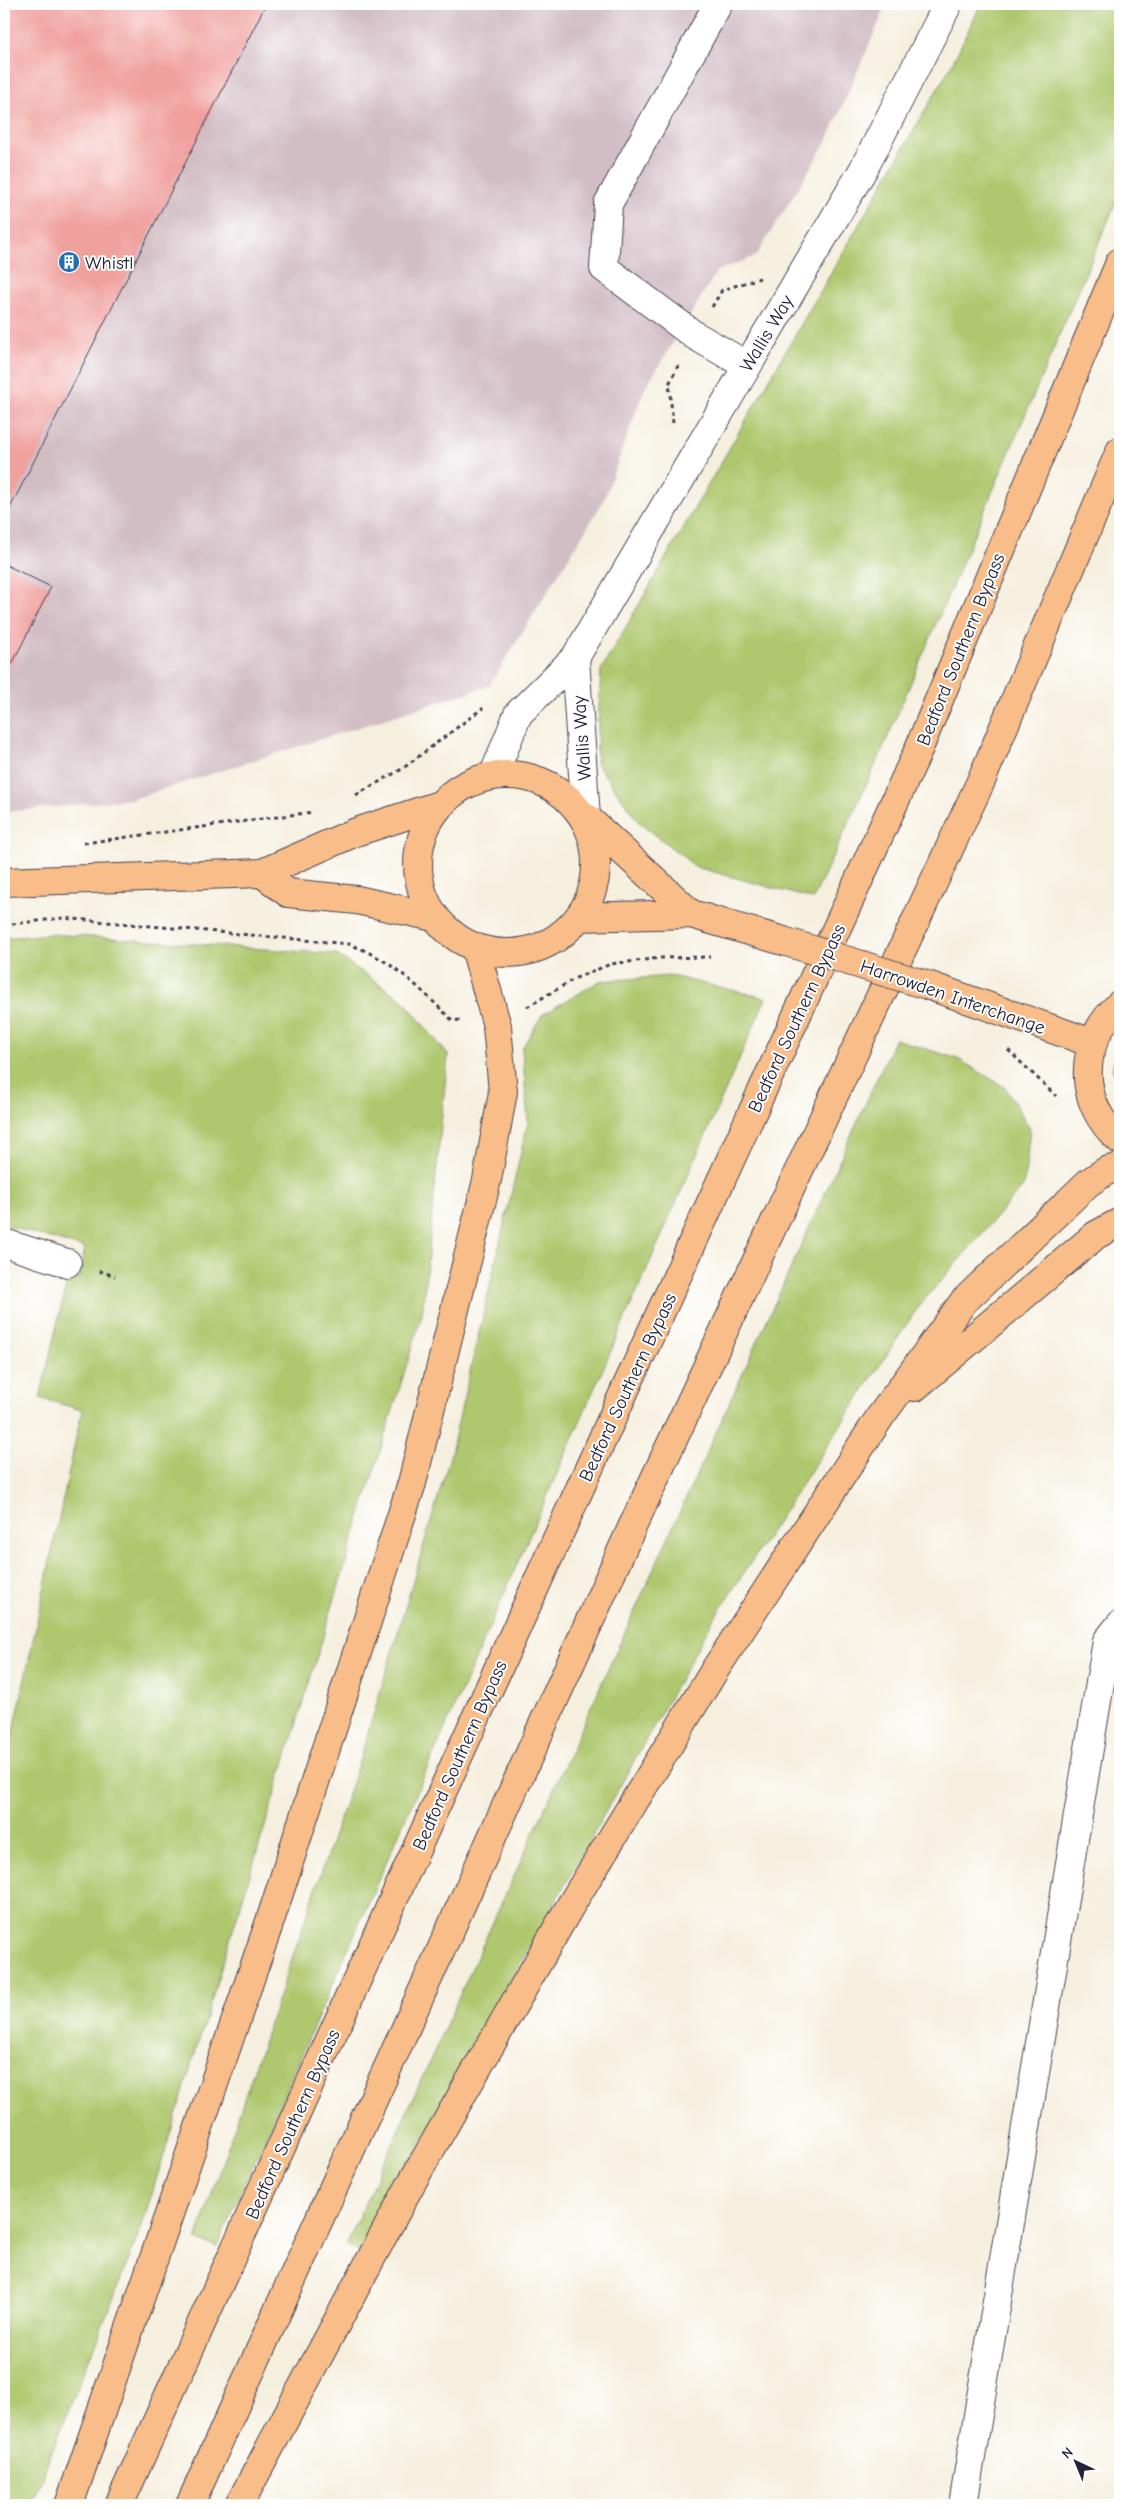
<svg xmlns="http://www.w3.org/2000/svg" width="1124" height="2509" viewBox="0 0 1124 2509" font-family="'Comic Neue',sans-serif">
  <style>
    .industrial { fill: #d2bdc5 }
    .green { fill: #afc86e; stroke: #687554 }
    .building { fill: #f0a09d }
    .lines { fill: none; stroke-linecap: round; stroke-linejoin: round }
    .minor-casing { stroke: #424153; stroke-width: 30 }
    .major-casing { stroke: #424153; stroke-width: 30 }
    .highway-casing { stroke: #424153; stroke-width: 30 }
    .path { stroke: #424153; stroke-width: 3; stroke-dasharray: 4 4; stroke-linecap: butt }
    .minor { stroke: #fff; stroke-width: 28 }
    .major { stroke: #f8bd88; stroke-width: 28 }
    .highway { stroke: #f8bd88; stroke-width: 28 }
    .major-bridge-casing { stroke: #424153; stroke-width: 30; stroke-linecap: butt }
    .major-bridge { stroke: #f8bd88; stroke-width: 28 }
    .labels { text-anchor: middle; stroke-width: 4; stroke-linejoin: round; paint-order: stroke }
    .poi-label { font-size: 19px; fill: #22223b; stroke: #fff; text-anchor: start }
    .street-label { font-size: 19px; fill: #22223b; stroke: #fff }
  </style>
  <rect width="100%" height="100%" fill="#fff"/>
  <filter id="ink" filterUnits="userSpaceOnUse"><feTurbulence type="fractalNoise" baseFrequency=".02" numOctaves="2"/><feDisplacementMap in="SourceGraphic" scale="10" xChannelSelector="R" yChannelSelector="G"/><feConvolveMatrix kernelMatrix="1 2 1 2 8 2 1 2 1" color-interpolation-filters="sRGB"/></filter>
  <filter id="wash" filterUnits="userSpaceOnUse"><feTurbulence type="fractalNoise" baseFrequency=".0096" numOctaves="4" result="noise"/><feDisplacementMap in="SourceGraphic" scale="20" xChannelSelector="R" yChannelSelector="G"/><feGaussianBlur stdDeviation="1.12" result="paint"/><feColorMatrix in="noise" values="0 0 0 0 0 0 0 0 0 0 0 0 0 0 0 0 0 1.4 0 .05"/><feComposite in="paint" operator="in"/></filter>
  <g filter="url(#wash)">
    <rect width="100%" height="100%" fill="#f5efde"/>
    <path class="industrial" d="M4,4H887L827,141L756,256L717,271L644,390L603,502L489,686L132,799L4,812Z"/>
    <path class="green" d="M981,4H1120V193L880,755L813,899L696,867L638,821L596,763L601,670L952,64Z
      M51,934L336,954L404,1001L448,1055L422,1315L142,2226L31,2505H4V1777L82,1410L40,1398L68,1277L79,1278L85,1248L4,1225V938Z
      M671,976L766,998L217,2247L196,2240L361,1756L450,1457L528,1122L522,1048L542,1015L600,981Z
      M895,1039L958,1059L1006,1088L1030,1129L1024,1185L918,1307L713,1620L359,2252L346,2245Z
      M1120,1040V1096L1112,1068Z"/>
    <g id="blocks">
      <path class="building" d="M4,4H266L4,520Z
        M4,564L51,587L12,664L4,659Z"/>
    </g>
  </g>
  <g filter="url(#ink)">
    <use href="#blocks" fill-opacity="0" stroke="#424153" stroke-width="1"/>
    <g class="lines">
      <g class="minor-casing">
        <path id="minor" d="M718,4L608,204L604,268L694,335L746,365
          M575,658L586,818
          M494,774L518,714L575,658L863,170L948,4
          M4,1243L67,1263
          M963,2505L1107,1641L1120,1625"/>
      </g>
      <g class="major-casing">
        <path id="major" d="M418 864a89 89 0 1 1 178 0a89 89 0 1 1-178 0Z
          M587,818L691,914
          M262,873L288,893L357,900L434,917
          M4,882L262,873L356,832L439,805
          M579,917L691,914L780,940
          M930,986L1092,1043
          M1120,1004C1078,1042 1076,1102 1120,1140"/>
      </g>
      <g class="highway-casing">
        <path id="highway" d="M915,1387L1096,1235L1120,1222
          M69,2505L270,1921L412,1483L487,1180L503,1092L497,1026L476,951
          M119,2505L580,1488L917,753L1120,262
          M190,2505L634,1523L981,781L1120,451
          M239,2505L412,2182L569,1908L716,1668L880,1417L964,1301L1088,1183L1106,1171L1120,1167"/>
      </g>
      <path class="path" d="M712,307L722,290L760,278
        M673,423L669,384L679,364
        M356,795L402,769L483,708
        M84,843L313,812
        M4,925L63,918L349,944C395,961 418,987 453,1021L460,1020
        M527,1007L576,978L611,964L660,958L710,957
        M1008,1050L1056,1096
        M99,1271L115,1276"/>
      <use href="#minor" class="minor"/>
      <use href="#major" class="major"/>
      <use href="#highway" class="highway"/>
      <g class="major-bridge-casing">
        <path id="major-bridge" d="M780,940L930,986"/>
      </g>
      <use href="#major-bridge" class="major-bridge"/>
    </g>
  </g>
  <defs>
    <g id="building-disc" transform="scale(1.125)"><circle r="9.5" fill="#1f6fb2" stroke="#fff"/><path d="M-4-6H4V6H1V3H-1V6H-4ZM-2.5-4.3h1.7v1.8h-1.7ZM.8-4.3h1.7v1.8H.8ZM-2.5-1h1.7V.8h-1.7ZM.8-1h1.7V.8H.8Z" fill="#fff"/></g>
  </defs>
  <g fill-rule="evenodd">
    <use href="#building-disc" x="69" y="262"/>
  </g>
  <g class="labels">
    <g class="poi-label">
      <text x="85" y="269">Whistl</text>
    </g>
    <g class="street-label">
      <text transform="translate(766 333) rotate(-59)" y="7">Wallis Way</text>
      <text transform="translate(960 649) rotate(-68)" y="7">Bedford Southern Bypass</text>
      <text transform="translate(581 738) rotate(-94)" y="7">Wallis Way</text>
      <text transform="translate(953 996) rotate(19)" y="7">Harrowden Interchange</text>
      <text transform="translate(796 1018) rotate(-65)" y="7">Bedford Southern Bypass</text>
      <text transform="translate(627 1387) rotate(-65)" y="7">Bedford Southern Bypass</text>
      <text transform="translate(459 1755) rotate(-66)" y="7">Bedford Southern Bypass</text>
      <text transform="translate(292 2124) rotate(-66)" y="7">Bedford Southern Bypass</text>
    </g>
  </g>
  <rect width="1124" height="2509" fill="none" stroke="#fff" stroke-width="20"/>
  <g transform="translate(1076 2462) rotate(316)" stroke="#ffffff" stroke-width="4" paint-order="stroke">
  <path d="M0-4L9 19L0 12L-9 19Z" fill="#22223b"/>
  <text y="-8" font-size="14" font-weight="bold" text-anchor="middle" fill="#22223b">N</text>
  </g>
</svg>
